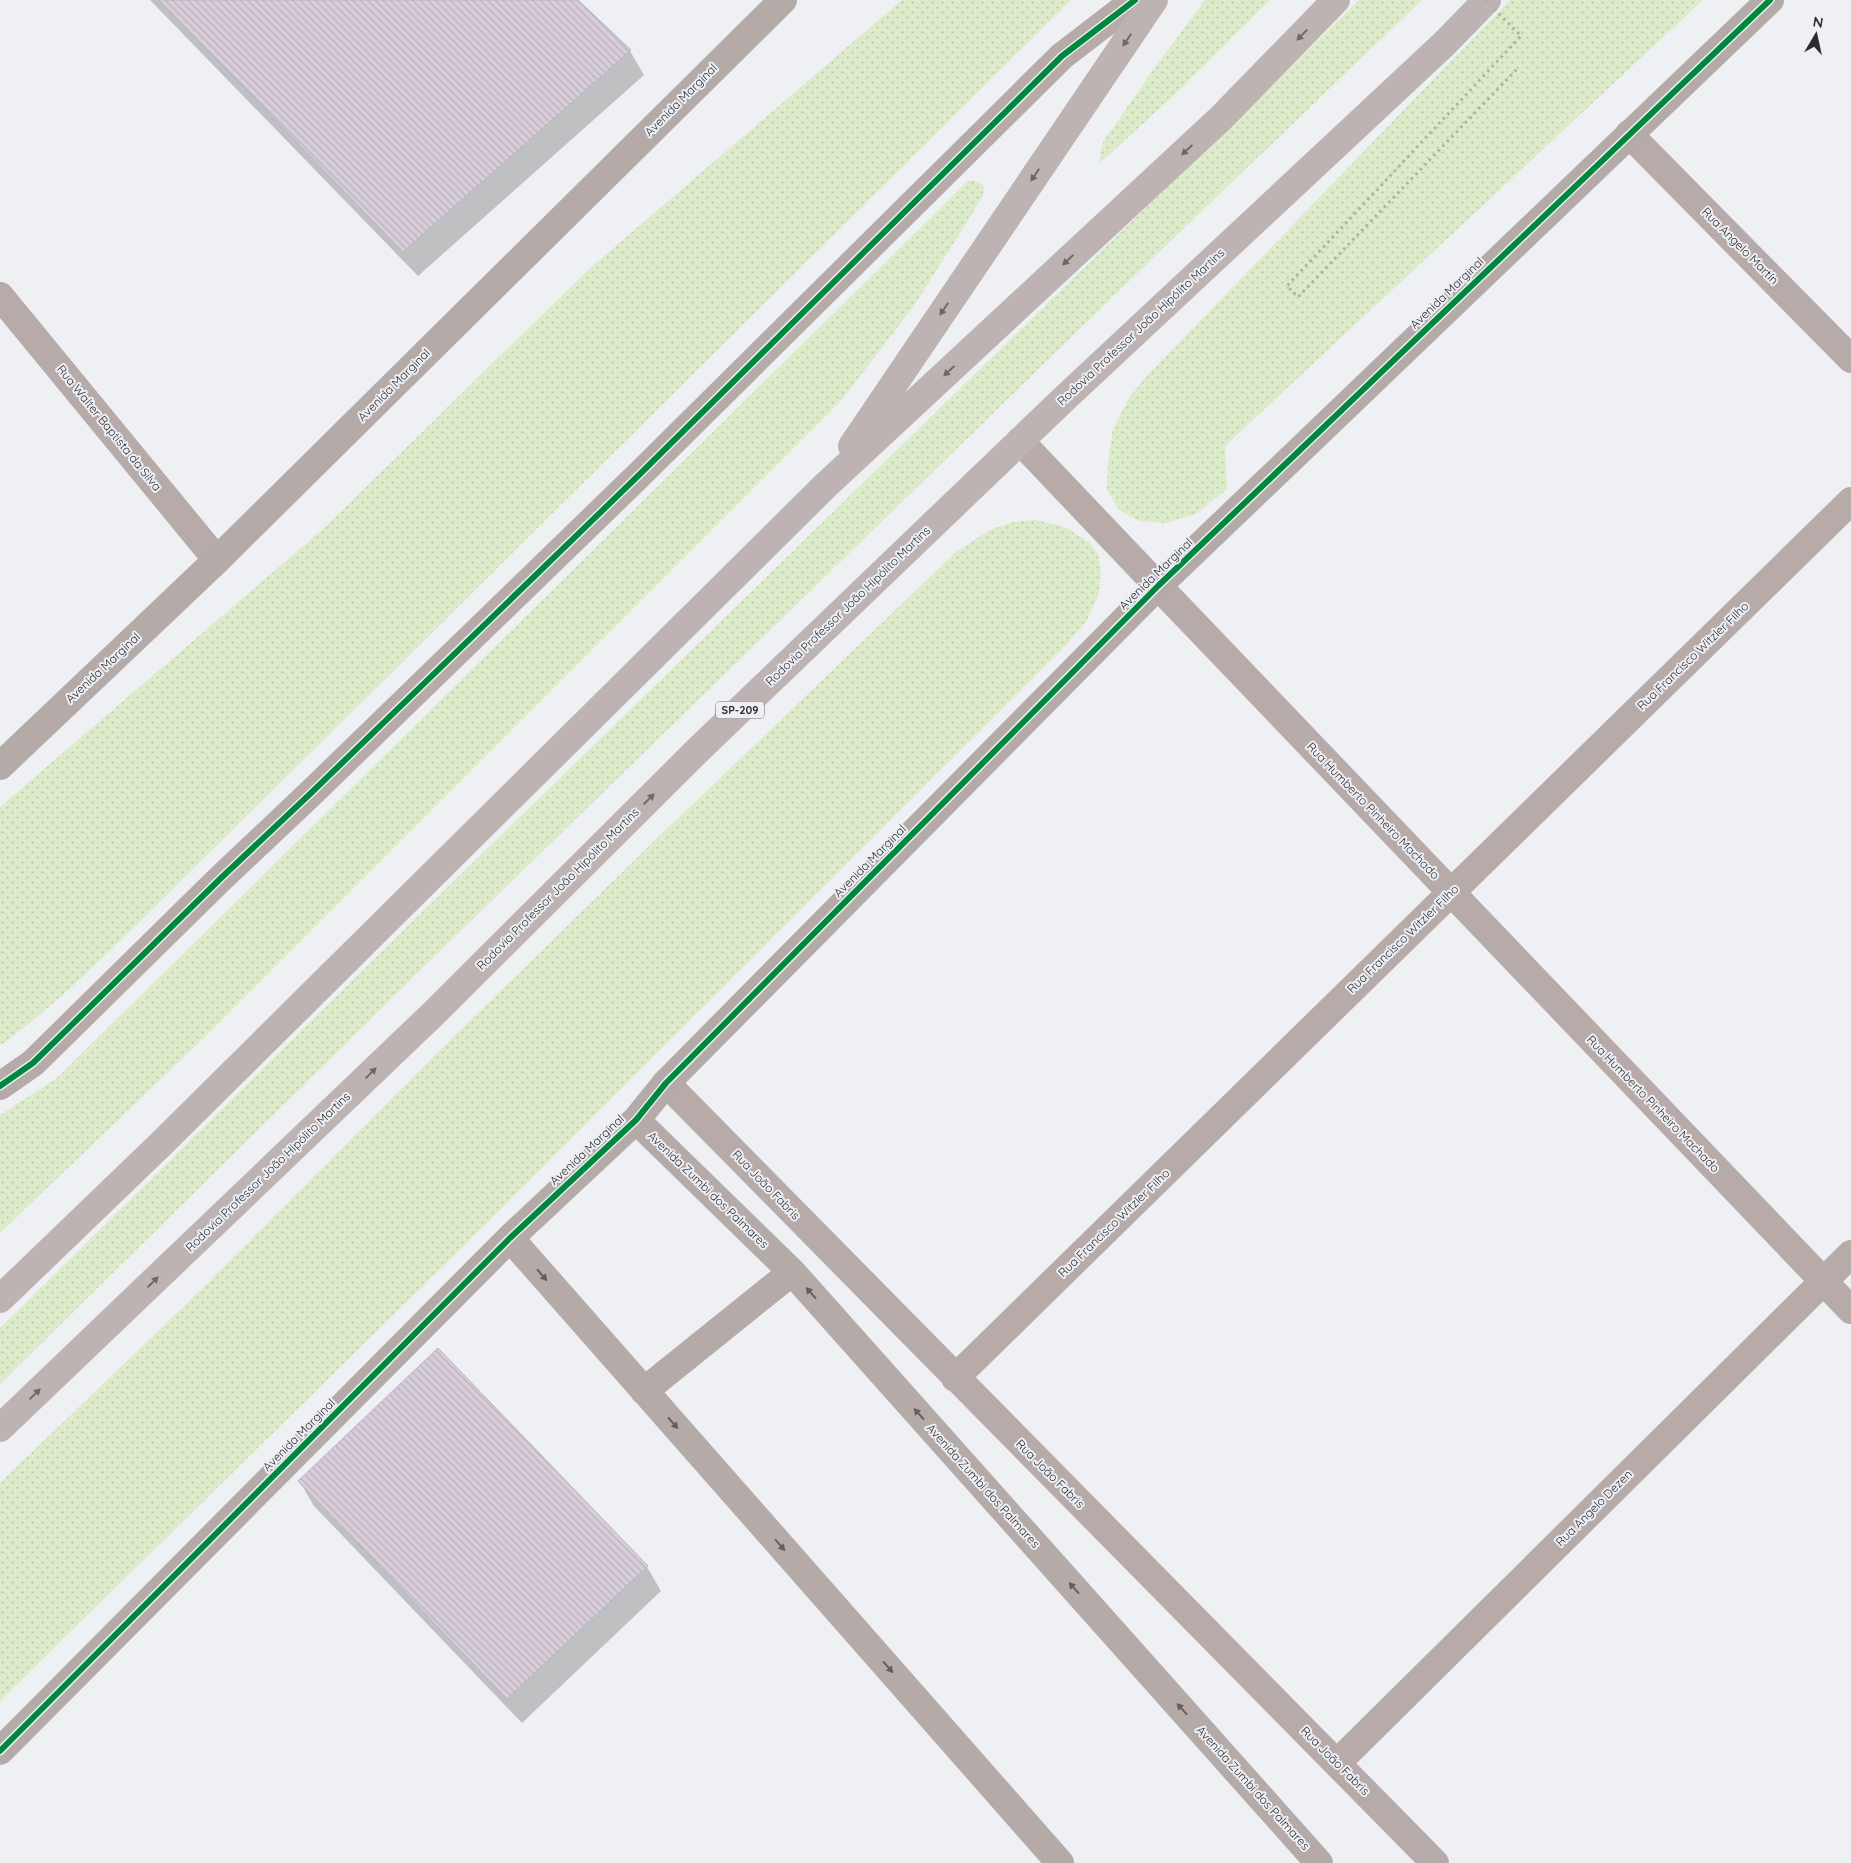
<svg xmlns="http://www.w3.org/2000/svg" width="1851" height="1863" viewBox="0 0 1851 1863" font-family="Quicksand,sans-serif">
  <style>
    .grass { fill: url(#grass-dots) }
    .shadow { fill: #0003 }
    .building { fill: url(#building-back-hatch); stroke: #b7b7b9 }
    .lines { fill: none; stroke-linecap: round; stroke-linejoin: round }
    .street { stroke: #b6aba9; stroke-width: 28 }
    .secondary { stroke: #b4aaa8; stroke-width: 28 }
    .highway { stroke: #bcb3b2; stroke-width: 28 }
    .path-bridge { stroke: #b3adac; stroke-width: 3; stroke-dasharray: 2.5 4; stroke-linecap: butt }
    .cycleway-casing { stroke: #edeff5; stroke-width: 9 }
    .cycleway { stroke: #00873e; stroke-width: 6 }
    .oneway { fill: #6c6969 }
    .oneway2 { fill: #625e5f }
    .labels { text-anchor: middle; stroke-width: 4; stroke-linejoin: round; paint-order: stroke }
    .shield { fill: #edeff5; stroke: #65666a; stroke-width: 1 }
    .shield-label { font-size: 11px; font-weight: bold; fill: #2b2c2e }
    .street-label { font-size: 12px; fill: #2b2c2e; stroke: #edeff5 }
  </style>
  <defs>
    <pattern id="grass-dots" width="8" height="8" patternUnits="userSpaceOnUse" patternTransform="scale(1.25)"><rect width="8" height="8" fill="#dcebc9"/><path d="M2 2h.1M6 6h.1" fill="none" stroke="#bdcaad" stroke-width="1.8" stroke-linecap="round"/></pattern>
    <pattern id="building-back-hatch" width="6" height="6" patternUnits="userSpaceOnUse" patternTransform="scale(1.25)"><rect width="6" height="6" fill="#d8cdda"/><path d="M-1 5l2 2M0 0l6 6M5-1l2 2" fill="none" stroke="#bab0bb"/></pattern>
  </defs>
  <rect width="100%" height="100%" fill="#eff0f3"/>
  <path class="grass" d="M902,0H1071L172,890C118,942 65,998 4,1043L0,1044V807L323,529L588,270Z
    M1205,0H1270L1172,97L1099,164L1103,142L1153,70Z
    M1359,0H1422L1155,256L441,950L0,1384V1328L412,922Z
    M1510,0H1703L1225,446L1227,489L1196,514L1166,523L1139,521L1119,510L1107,490L1108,463L1113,429L1129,398L1146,377Z
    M968,181H977L984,186L983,196L914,306L840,402L207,1035L0,1233V1115L57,1078Z
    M1037,520L1065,527L1090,543L1098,554L1101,572L1099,593L1086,622L1067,644L487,1223L0,1701V1483L209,1282L435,1055L646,849L956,552L990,530L1013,522Z"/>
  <path class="shadow" d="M150,0H577L630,51L644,75L418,276Z
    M300,1482L647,1567L661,1591L522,1723L314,1506Z"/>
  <path class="building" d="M159,0H578L631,50L403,252Z
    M438,1348L648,1566L507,1699L298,1481Z"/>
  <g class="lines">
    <path class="street" d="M1629,134L1851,359
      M0,296L217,560
      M1020,441L1158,586L1851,1310
      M666,1083L1435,1863
      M0,1086L33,1063L220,879L310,794L640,474L1062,56L1135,0
      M955,1378L1851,501
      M1337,1763L1851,1254"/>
    <path class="secondary" d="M0,766L217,560L783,0
      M636,1120L792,1272L1319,1863
      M510,1238L1060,1863
      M644,1391L792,1272
      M0,1751L510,1238L636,1120L666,1083L1158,586L1770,0"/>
    <path class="highway" d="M852,446L1154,0
      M0,1299L162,1143L825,486L1221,118L1336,0
      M0,1428L432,1015L697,751L1066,397L1444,44L1487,0"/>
    <path class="path-bridge" d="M1485,0L1521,36L1287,286L1298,297L1517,69"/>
    <g class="cycleway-casing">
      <path id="cycleway" d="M0,1086L33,1063L220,879L310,794L640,474L1062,56L1135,0
        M0,1751L510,1238L636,1120L666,1083L1158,586L1770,0"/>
    </g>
    <use href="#cycleway" class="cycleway"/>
  </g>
  <defs><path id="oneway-solid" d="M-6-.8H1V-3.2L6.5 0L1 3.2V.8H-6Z" transform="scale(1.25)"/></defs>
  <g class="oneway">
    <use href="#oneway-solid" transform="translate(1302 35) rotate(134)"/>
    <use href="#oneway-solid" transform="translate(1127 40) rotate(124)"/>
    <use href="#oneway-solid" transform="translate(1187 150) rotate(137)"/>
    <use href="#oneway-solid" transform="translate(1035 175) rotate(124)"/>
    <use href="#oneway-solid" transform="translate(1068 260) rotate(137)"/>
    <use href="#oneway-solid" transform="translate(944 309) rotate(124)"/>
    <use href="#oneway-solid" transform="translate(949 371) rotate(137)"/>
    <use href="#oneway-solid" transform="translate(649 799) rotate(-45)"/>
    <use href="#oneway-solid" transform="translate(371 1073) rotate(-44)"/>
    <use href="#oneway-solid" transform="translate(153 1282) rotate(-44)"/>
    <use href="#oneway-solid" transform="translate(35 1394) rotate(-44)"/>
  </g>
  <g class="oneway2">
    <use href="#oneway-solid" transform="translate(542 1275) rotate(49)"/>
    <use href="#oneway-solid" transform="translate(811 1293) rotate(-132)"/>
    <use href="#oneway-solid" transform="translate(919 1414) rotate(-132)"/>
    <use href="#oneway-solid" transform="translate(673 1423) rotate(49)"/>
    <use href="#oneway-solid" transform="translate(780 1545) rotate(49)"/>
    <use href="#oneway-solid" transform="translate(1074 1588) rotate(-132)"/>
    <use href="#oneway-solid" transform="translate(888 1667) rotate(49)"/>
    <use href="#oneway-solid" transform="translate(1182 1709) rotate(-132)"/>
  </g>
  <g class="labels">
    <rect class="shield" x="716" y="701.5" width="48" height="17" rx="4"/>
    <g class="shield-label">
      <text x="740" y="714">SP-209</text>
    </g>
    <g class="street-label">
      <text transform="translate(681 100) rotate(-45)" y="4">Avenida Marginal</text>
      <text transform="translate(1740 246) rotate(45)" y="4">Rua Angelo Martín</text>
      <text transform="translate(1447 293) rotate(-44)" y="4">Avenida Marginal</text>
      <text transform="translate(1141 327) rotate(-43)" y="4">Rodovia Professor João Hipólito Martins</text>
      <text transform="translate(394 385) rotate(-45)" y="4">Avenida Marginal</text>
      <text transform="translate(109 428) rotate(51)" y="4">Rua Walter Baptista da Silva</text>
      <text transform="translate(1156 574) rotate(-44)" y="4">Avenida Marginal</text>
      <text transform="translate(848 606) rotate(-44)" y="4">Rodovia Professor João Hipólito Martins</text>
      <text transform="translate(1693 656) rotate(-44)" y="4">Rua Francisco Witzler Filho</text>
      <text transform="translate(103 668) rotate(-43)" y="4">Avenida Marginal</text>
      <text transform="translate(1373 811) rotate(46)" y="4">Rua Humberto Pinheiro Machado</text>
      <text transform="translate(870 861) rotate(-45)" y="4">Avenida Marginal</text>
      <text transform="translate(558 889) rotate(-45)" y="4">Rodovia Professor João Hipólito Martins</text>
      <text transform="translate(1403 939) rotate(-44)" y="4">Rua Francisco Witzler Filho</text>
      <text transform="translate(1653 1104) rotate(46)" y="4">Rua Humberto Pinheiro Machado</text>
      <text transform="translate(587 1150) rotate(-43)" y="4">Avenida Marginal</text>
      <text transform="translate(268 1172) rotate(-44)" y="4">Rodovia Professor João Hipólito Martins</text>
      <text transform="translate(766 1185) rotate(46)" y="4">Rua João Fabris</text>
      <text transform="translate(708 1190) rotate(44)" y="4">Avenida Zumbi dos Palmares</text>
      <text transform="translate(1114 1223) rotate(-44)" y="4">Rua Francisco Witzler Filho</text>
      <text transform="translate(299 1435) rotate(-45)" y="4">Avenida Marginal</text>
      <text transform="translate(1050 1474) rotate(45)" y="4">Rua João Fabris</text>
      <text transform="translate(983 1486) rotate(48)" y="4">Avenida Zumbi dos Palmares</text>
      <text transform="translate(1594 1508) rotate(-45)" y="4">Rua Angelo Dezen</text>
      <text transform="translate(1335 1761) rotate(45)" y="4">Rua João Fabris</text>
      <text transform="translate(1253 1788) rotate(48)" y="4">Avenida Zumbi dos Palmares</text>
    </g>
  </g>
  <g transform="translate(1816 35) rotate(9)" stroke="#edeff5" stroke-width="4" paint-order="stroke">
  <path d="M0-4L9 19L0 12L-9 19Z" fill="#2b2c2e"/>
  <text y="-8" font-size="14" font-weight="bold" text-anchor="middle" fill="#2b2c2e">N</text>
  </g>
</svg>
